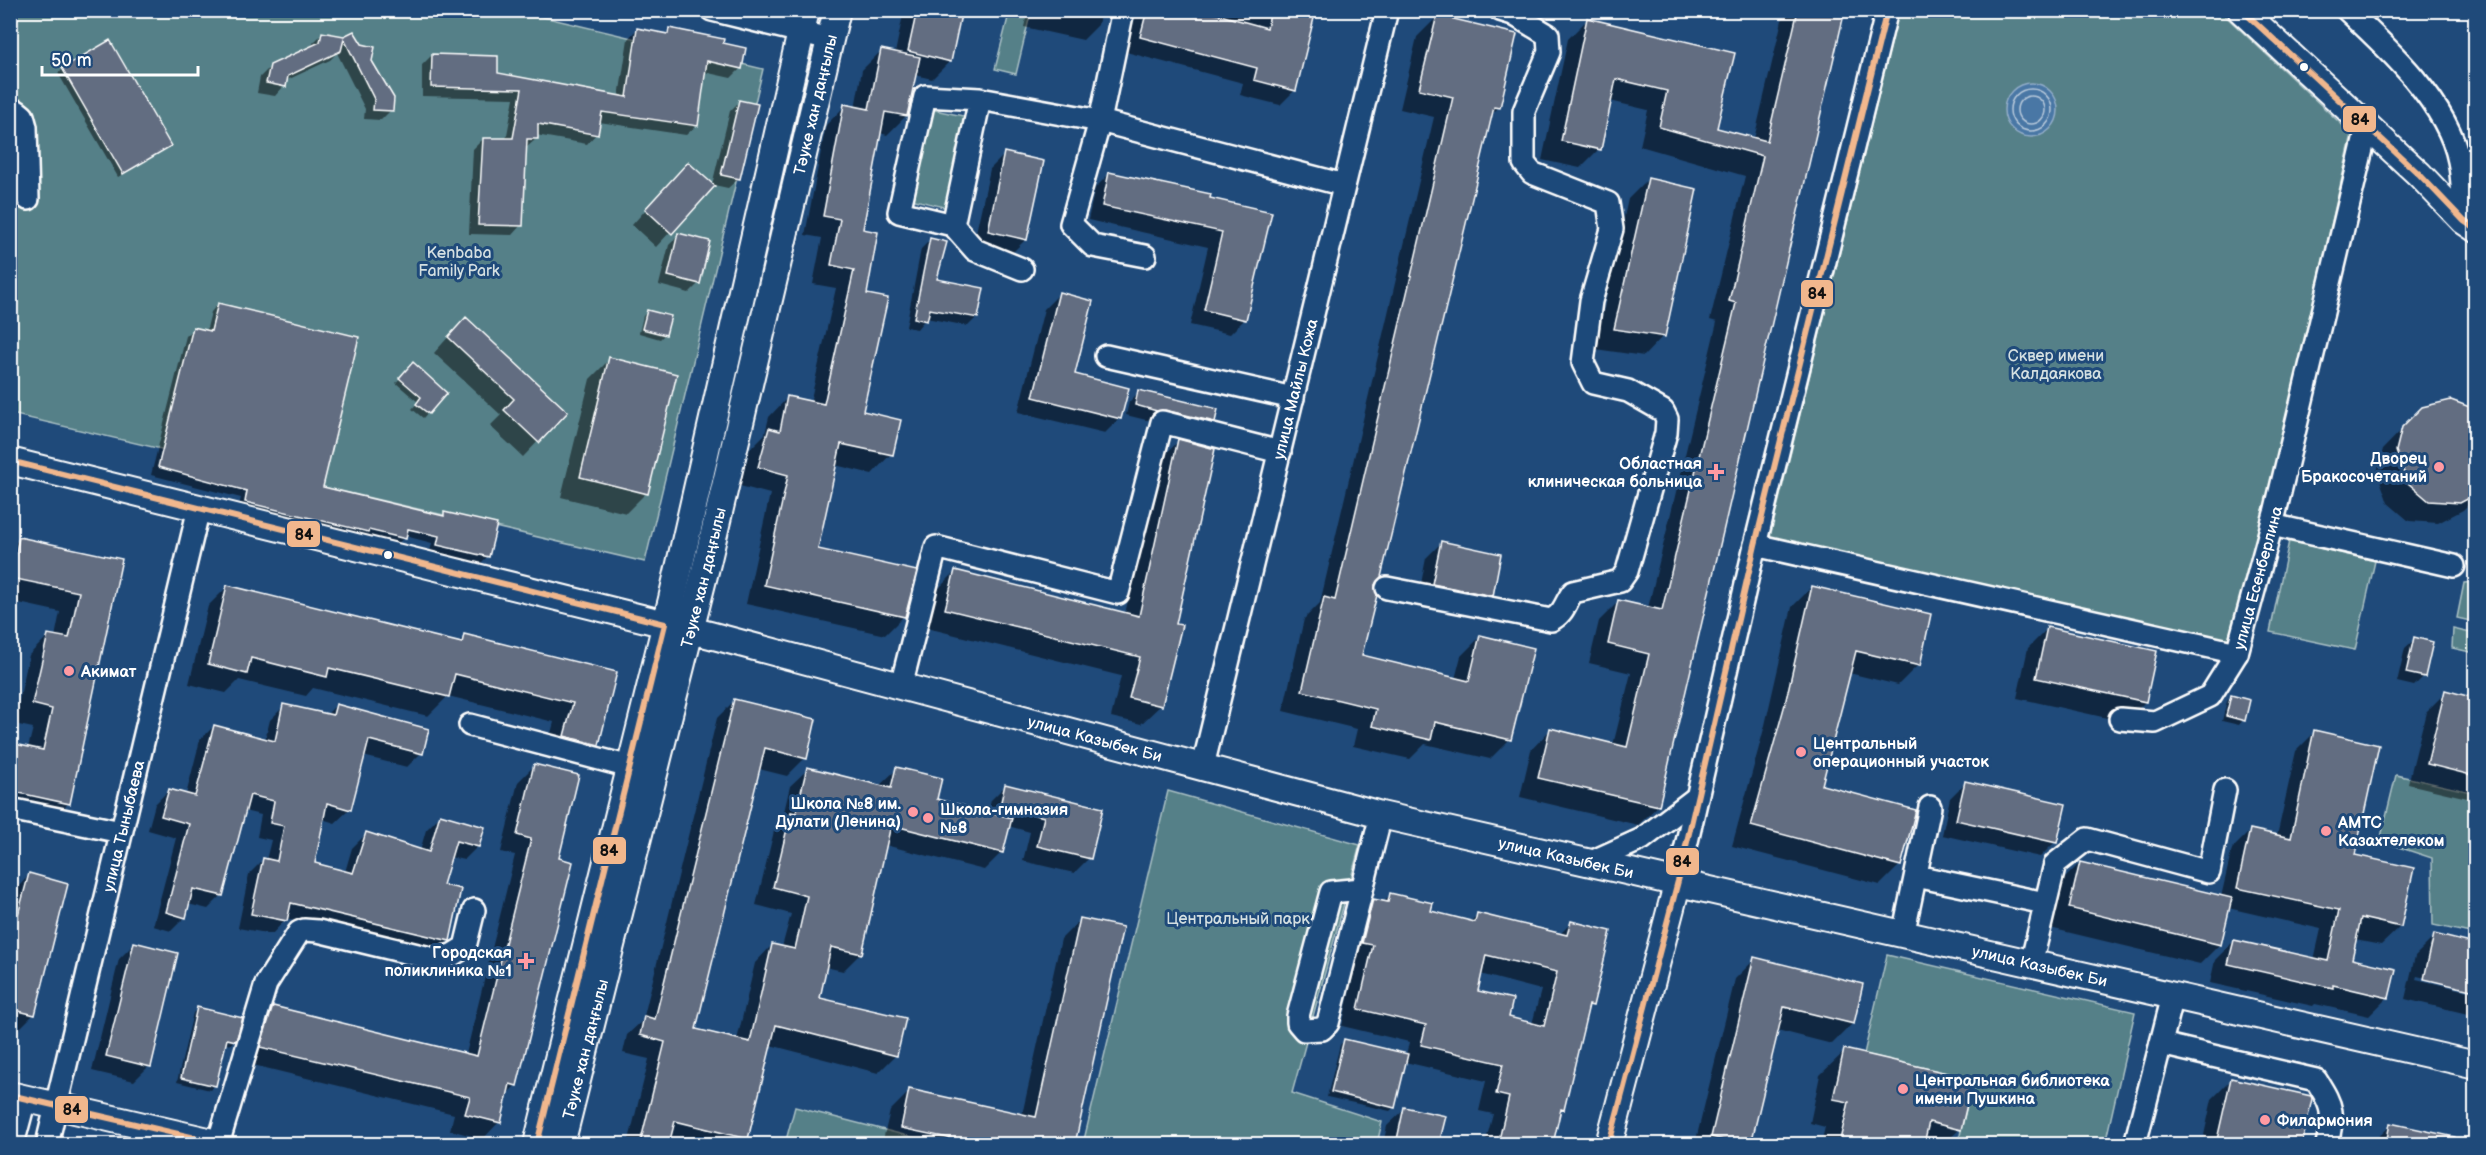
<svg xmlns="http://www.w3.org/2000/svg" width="2486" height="1155" viewBox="0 0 2486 1155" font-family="'Balsamiq Sans',sans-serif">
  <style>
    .green { fill: #558088; stroke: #aac0c4; stroke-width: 1.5 }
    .water { fill: #4a77a5; stroke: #92adc9; stroke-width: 1.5 }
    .shadow { fill: #0007; fill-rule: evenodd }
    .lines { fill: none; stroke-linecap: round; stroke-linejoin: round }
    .shore { stroke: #b7c9db; stroke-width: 1.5 }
    .building { fill: #626d81; stroke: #fff; stroke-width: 1.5; fill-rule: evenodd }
    .minor-casing { stroke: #fff; stroke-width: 26 }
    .major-casing { stroke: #fff; stroke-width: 30 }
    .minor { stroke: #1f4a7a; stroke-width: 21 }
    .major { stroke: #1f4a7a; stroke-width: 26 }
    .bus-1-casing { stroke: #1f4a7a; stroke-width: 10 }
    .bus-1 { stroke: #f1b78d; stroke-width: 6 }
    .bus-dot { fill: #fff; stroke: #1f4a7a; stroke-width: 2 }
    .poi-dot { fill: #ff9aa2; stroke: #1f4a7a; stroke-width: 2 }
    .labels { text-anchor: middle; stroke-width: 6; stroke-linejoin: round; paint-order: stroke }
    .street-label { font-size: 16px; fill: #fff; stroke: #1f4a7a }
    .park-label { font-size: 16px; fill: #d4dfe1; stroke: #1f4a7a }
    .poi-label { font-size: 16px; font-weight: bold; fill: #fff; stroke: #1f4a7a; text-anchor: start }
    .line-badge { stroke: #1f4a7a; stroke-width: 2 }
    .pale-badge-label { font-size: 16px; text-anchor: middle; font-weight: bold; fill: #111 }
  </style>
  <rect width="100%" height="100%" fill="#1f4a7a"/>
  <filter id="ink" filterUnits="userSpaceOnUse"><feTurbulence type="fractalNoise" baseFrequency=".0167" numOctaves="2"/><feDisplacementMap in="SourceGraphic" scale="12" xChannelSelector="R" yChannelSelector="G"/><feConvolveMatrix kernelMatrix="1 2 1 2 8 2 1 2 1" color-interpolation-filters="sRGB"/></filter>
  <g filter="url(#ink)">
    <path class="green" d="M1010,10L1031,11L1016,74L995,69Z
      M11,11H518L763,69L645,562L11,414Z
      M1899,11H2220L2352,134L2234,649L1769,541Z
      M930,109L968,117L948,208L911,199Z
      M2289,541L2375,561L2355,650L2270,632Z
      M2475,582V622L2457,618L2464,583Z
      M2453,629L2475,634V653L2452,648Z
      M2396,775L2475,793V934L2433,925L2432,858L2380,841Z
      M1168,791L1360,845L1292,1093L1382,1122L1377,1144H1083Z
      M1887,955L2135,1012L2105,1144H1958L1973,1079L1864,1054Z
      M795,1107L939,1144H785Z"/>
    <path class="water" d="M2004 110a27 27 0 1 1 54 0a27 27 0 1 1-54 0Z"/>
    <path class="shadow" d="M10,10L13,17L10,21Z
      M904,10H960L950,61L932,79L915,75L906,116L887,135L880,133L861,230V413L891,454L872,474L835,465L816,550L904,616L885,635L746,604L770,494L740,486L750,449L765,434L769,417L788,397L810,403L836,288L813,284L822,238L805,235L826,125L845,106L855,108L862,70L881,51L895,53Z
      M1028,10H1101L1098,25L1083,40L1024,27Z
      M1139,10H1314L1295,90L1280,105L1240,95L1243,83L1126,52L1136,14Z
      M1791,10L1844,11L1658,806L1638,825L1520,797L1531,750L1550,730L1613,745L1631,673L1589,663L1599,621L1619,601L1648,608L1717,322L1710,320L1745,176L1640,146L1648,110L1610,101L1599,149L1580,168L1542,160L1568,39L1588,19L1715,129L1754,139L1782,20Z
      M1437,17L1499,107L1490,116L1373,585L1361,656L1455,679L1461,656L1481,636L1510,739L1490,759L1425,744L1410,759L1353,746L1357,729L1283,711L1304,619L1320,603L1434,117L1400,109L1417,37Z
      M637,29L664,35L670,30L721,44L741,68L731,78L704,72L696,126L686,135L599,122L596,134L587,144L536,135V139L526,148L521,225L512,235L469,234L473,149L483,139L506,140L514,98L422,96V65L432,55L496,74L619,97L628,39Z
      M323,33L344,38L371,61L391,110L381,120L364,119L365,109L337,53L330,60L285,81L284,86L275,96L257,93L260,77L271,66L312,47L313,43Z
      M63,69L169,146L118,177L58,73Z
      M740,101L738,179L728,188L714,185L656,247L632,225L673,179L712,185L730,111Z
      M1005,154L1026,239L1011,254L973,246L990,169Z
      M1110,173L1270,213L1245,319L1230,334L1190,325L1208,247L1088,220L1095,188Z
      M1648,179L1663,336L1644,356L1595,349L1628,199Z
      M679,235L699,283L689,293L659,285L669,245Z
      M930,240L936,281L977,317L968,326L926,318L917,329L906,327L921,249Z
      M1059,294L1073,375L1120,418L1105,433L1018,412L1044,309Z
      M218,304L322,488L442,517L445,514L488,556L480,564L430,552L432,543L405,536L397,545L238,509L241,498L151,475L186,336L194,329L206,332L211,312Z
      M647,312L665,334L660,339L639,333L643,316Z
      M451,334L566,412L523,457L490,426L501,415L434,353Z
      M610,359L646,493L626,513L561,497L590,379Z
      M408,368L445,393L423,418L412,409L418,402L396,383Z
      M1139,392L1213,422L1204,431L1155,419L1146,420L1126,415L1129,402Z
      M2451,402L2476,411V497L2463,510L2438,523L2409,521L2388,503L2377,472L2383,449L2423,408Z
      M1179,441L1175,625L1161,705L1141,724L1111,717L1121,676L927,628L936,591L955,572L1125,614L1159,460Z
      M20,538L120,560L69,803L49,822L10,814V744L28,748L33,728L14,724L29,655L48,636L55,637L60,612L10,601V548Z
      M1441,543L1491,595L1476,610L1418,599L1426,558Z
      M228,586L458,643L465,636L615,673L598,744L578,764L545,756L554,722L448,696L428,716L313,688L306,696L239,680L226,693L189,684L208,606Z
      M1812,587L1918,665L1898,685L1849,673L1820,787L1900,865L1880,885L1732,846L1765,725L1792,607Z
      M2048,628L2145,702L2125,722L2017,698L2028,648Z
      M2415,639L2423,677L2414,686L2397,682L2405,648Z
      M2446,692L2476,699V800L2408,784L2426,712Z
      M2231,697L2243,720L2239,725L2222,721L2227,701Z
      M734,701L805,758L787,776L759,769L695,1030L737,1040L755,963L772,945L782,947L791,914L756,905L774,831L781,825L790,786L808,769L879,786L897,769L935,800L988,814L991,800L1006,785L1102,809L1089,858L1074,873L1023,861L1030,832L1008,826L1002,852L984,870L885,845L861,953L843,971L825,967L818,999L895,1056L878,1073L770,1045L747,1138L741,1144H683L669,1141L668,1144H628L649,1059L623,1053L627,1035L643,1020L717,718Z
      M336,705L421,753L407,767L363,756L350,809L335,823L322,819L313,864L345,872L352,848L366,834L420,851L426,830L440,816L478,846L464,860L450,857L441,886L460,890L448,941L434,955L286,919L272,934L238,928L249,874L263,860H266L271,840L257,837L261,815L244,811L222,895L208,909L188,904L185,917L171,931L153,926L176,838L148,830L155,804L169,790L186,795L200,740L214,726L265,740L270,720L284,706L326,715Z
      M2315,732L2354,856L2400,927L2381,945L2355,940L2350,961L2388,997L2369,1016L2315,1004L2313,1006L2210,983L2215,960L2234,941L2314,960L2321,929L2228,908L2220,944L2200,964L2050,928L2060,883L2080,863L2221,897L2232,849L2251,830L2277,836L2296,751Z
      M535,765L557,859L516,1085L506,1095L499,1122L483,1139L450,1130L454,1114L245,1063L256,1025L273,1008L466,1054L515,855L501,852L518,782Z
      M1965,783L2055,842L2040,857L1942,835L1950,798Z
      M29,875L34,1014L16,1032L10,1031V896Z
      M1390,895L1429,912L1470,922L1478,914L1559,935L1571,923L1591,1005L1586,1010L1563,1109L1558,1114L1551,1144H1485L1493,1114L1479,1111L1486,1081L1405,1062L1394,1107L1390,1111L1327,1097L1340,1045L1344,1040L1406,1055L1409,1042L1342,1026L1356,962L1345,960L1356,918L1373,900L1383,903ZM1480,974L1541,990L1532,1024L1507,1018L1476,992Z
      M1081,919L1121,928L1074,1144H882L890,1111L910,1091L1022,1115L1061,939Z
      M2435,936L2476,946V990L2417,976L2416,979L2476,993V1016L2405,999L2415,956Z
      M134,944L149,1066L134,1081L92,1071L119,959Z
      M1755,959L1862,985L1852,1024L1832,1044L1777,1030L1749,1144H1695L1735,979Z
      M198,1008L234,1040L230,1045L224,1043L215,1085L210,1090L177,1082L193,1013Z
      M1845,1051L1960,1129L1944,1144H1821L1825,1127L1810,1123L1820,1075Z
      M2232,1079L2311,1099L2301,1144H2202L2212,1099Z
      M1405,1109L1444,1118L1438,1144H1383L1387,1126Z
      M2391,1125L2476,1143V1144H2371Z"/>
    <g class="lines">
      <path class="shore" d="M2010 110a21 21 0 1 1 42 0a21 21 0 1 1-42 0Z
        M2017 110a14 14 0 1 1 28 0a14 14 0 1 1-28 0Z"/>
    </g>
    <path class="building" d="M917,10H962L951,62L908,51Z
      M1147,10H1202L1267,28L1271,10H1316L1296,91L1254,80L1257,68L1140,37Z
      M1798,10H1845L1659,806L1538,778L1550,728L1627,747L1649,654L1608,644L1618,600L1662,610L1736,303L1729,301L1763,156L1659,127L1667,91L1616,79L1601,150L1561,141L1587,18L1735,53L1717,128L1767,141Z
      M1437,15L1517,34L1500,108L1494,107L1381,577L1375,585L1377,595L1362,655L1469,681L1480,635L1534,648L1511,740L1435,722L1431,740L1372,726L1376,709L1302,691L1324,597L1335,600L1453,97L1419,89Z
      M637,28L668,34L669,28L724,39L723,43L746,48L742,69L707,61L698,126L602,112L598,135L538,124V139H527L523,226L478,225L483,138H513L522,89L431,87L432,54L498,56V73L627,97Z
      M354,31L362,44L375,47L372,61L394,98L393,111L373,110L374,99L344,39L341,51L288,76L286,87L266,83L270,65L320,42L322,32L344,36Z
      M110,40L171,146L123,174L62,68Z
      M881,49L920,57L907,116L885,112L863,229L878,232L867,294L888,298L863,411L901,420L893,455L841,444L818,549L917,571L905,617L764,585L788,475L758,467L769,428L780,431L787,396L824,404L854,270L831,265L840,219L823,216L844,104L869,109Z
      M739,100L758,104L740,179L721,175Z
      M1004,152L1044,161L1027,240L988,231Z
      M688,162L715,186L672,234L645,209Z
      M1109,172L1211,194L1210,198L1272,212L1246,320L1204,310L1222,232L1102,206Z
      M1648,178L1697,189L1665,337L1614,329Z
      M678,233L710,241L700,284L668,276Z
      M930,238L947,242L937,279L984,288L978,318L930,309L927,321L914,318Z
      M1059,292L1093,301L1075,374L1129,388L1121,419L1033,397Z
      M218,303L359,337L323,487L444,516V512L497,524L489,557L437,545L439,536L408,529L406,539L369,530L368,532L245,502L247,491L158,467L193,327L211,331Z
      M647,310L671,316L666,335L642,329Z
      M466,317L568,412L539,443L504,410L514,399L448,337Z
      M609,357L677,374L648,494L580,477Z
      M413,362L447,393L429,414L416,404L421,397L399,378Z
      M1138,390L1218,409L1215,422L1165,410L1157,411L1135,405Z
      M2451,400L2475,409V495L2460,503L2429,501L2408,483L2396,451L2402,427L2422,407Z
      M1178,439L1215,449L1176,624L1182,625L1162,706L1129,698L1140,657L945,609L955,570L1139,616Z
      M19,537L122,559L70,804L10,791V743L43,750L52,709L32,704L48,634L69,638L79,592L11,578Z
      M1441,541L1501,554L1493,596L1432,584Z
      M227,585L462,643L464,634L617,672L599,745L564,736L573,703L455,674L449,697L329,668L327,677L251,658L247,674L208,664Z
      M1812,586L1931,614L1920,666L1856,651L1822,785L1916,810L1901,866L1751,826L1785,704Z
      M2047,627L2157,651L2146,702L2036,678Z
      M2414,637L2433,642L2425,677L2406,673Z
      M2445,690L2475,698V776L2427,764Z
      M2231,695L2250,700L2245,721L2226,716Z
      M734,699L816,719L807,759L765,748L696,1029L750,1042L772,944L795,949L807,896L773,887L791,812L796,813L807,767L891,788L896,767L942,778L937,799L1012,818L1003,853L891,825L862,954L831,947L820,998L906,1018L897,1056L776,1025L748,1139L675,1121L669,1144H640L665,1042L640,1035L644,1016L655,1019Z
      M283,704L333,715L336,704L429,729L423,754L369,740L351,810L327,803L315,863L353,873L366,832L429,852L440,814L485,827L479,847L456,841L443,885L461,889L450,941L291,903L287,921L251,914L263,858L277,861L284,826L270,823L274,801L250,795L223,896L193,889L186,918L166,912L189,824L161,816L169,789L195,796L214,725L275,741Z
      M2314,730L2379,745L2355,855L2414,868L2401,927L2361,918L2352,959L2396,969L2389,998L2333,985V988L2228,964L2234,940L2328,961L2339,910L2237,888L2250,829L2291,838Z
      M534,764L579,775L559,858L573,862L517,1086L510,1084L501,1123L465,1114L470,1097L260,1047L273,1006L477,1056L531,839L517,835Z
      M1965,781L2066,804L2057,843L1956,820Z
      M1005,784L1103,808L1091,859L1037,846L1044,817L1000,806Z
      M2080,862L2232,898L2221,945L2069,908Z
      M29,873L68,884L35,1015L10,1009V945Z
      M1390,893L1433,903L1431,911L1475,922L1477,913L1567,935L1571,921L1611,931L1593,1006L1589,1005L1564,1110L1561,1109L1553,1144H1498L1509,1097L1496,1094L1503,1064L1421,1045L1426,1025L1358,1009L1373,945L1362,943L1373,899L1388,902ZM1486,955L1557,972L1544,1026L1509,1017L1513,999L1478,991Z
      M1080,918L1123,927L1075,1144H976L901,1128L909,1089L1036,1117Z
      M2434,934L2475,944V991L2424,979Z
      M134,942L178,953L151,1067L106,1056Z
      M1754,957L1863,984L1854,1024L1784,1007L1751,1144H1741L1711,1137Z
      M197,1007L243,1018L236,1041L227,1039L216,1086L181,1078Z
      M1344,1039L1408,1054L1395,1108L1331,1092Z
      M1844,1049L1973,1079L1961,1130L1929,1122L1924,1144H1839L1849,1102L1833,1099Z
      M2231,1078L2311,1096L2312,1099L2302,1144H2216Z
      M1404,1107L1446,1116L1439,1144H1396Z
      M2390,1123L2455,1137V1144H2386Z"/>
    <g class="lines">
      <g class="minor-casing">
        <g id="minor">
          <path d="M712,10L830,39"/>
          <path d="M1123,10L1100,121L1071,224L1093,246L1145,256"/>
          <path d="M2347,10C2388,48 2448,104 2459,161C2463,180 2463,201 2464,221"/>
          <path d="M980,99L953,225L899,212L925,96L980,99L1100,121L1344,185"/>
          <path d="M10,111H17L23,116L26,127L28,199"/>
          <path d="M953,225L975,250L1022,269"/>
          <path d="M1106,356L1293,398"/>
          <path d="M2272,525L2454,566"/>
          <path id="s1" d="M1755,545L2237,653L2275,513L2367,128"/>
          <path d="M1387,588L1551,620C1565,613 1565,602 1573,592L1620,581L1627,571L1666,433L1667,419L1663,411L1628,391L1593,383L1583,363L1591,301L1612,229L1608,203L1532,173L1524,163V111L1549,52L1548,35L1513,14L1500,10"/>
          <path d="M901,686L936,547L1118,593L1162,422L1280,452"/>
          <path d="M2120,719L2155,722L2210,696L2237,653"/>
          <path d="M470,725L630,767"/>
          <path id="s2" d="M1203,766L1387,10"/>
          <path d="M10,809L121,832"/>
          <path d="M1591,862L1642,839L1697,797"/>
          <path d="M1916,876L2045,903"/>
          <path d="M1678,881L1755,545L1887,10"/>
          <path d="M1362,889L1331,892L1298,1016V1023L1304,1030L1322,1029L1328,1023L1381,815"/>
          <path d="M1903,935L1930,807"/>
          <path d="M2031,964L2055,864L2087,839L2209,872L2225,790"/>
          <path d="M2161,1044L2316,1080C2334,1108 2334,1113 2327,1144"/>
          <path d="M13,1144L25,1099"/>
          <path id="s3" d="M47,1144L199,508"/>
          <path d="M218,1144L266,984L299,932L304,930L318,931L434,959L452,955L465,947L474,910"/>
          <path d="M2135,1144L2173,996"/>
        </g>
      </g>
      <g class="major-casing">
        <g id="major">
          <path d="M2241,10L2419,174L2464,221L2476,229"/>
          <path id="s4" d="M10,461L710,635L1381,815L2476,1065"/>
          <path d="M10,1095L221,1144"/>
          <path d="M537,1144L672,599L806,10"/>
          <path id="s5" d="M561,1144L708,559L837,10"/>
          <path d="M1609,1144L1678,881"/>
        </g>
      </g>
      <use href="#minor" class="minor"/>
      <use href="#major" class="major"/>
      <g class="bus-1-casing">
        <path id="bus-1" d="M2242,10L2419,174L2464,221L2476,229
          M10,461L665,624L537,1144
          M10,1095L221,1144
          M1609,1144L1678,881L1755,545L1887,10"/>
      </g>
      <use href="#bus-1" class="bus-1"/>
    </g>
  </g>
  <g class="bus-dot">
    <circle cx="2304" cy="67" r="5"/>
    <circle cx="388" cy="555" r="5"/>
  </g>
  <g class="poi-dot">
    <circle cx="2439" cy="467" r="6"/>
    <path d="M1713 463h6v6h6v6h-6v6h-6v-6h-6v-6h6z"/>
    <circle cx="69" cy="671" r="6"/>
    <circle cx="1801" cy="752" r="6"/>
    <circle cx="913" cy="812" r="6"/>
    <circle cx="928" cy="818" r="6"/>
    <circle cx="2326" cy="831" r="6"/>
    <path d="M523 952h6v6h6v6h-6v6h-6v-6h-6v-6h6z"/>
    <circle cx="1903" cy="1089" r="6"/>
    <circle cx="2265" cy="1120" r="6"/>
  </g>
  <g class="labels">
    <g class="street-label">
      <text dy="6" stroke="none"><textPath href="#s5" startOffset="1070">Тәуке хан даңғылы</textPath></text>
      <text dy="6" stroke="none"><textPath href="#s2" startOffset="388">улица Майлы Кожа</textPath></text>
      <text dy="6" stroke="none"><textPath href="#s1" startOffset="572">улица Есенберлина</textPath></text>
      <text dy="6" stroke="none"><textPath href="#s5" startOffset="584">Тәуке хан даңғылы</textPath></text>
      <text dy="6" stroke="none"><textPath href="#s4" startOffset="1120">улица Казыбек Би</textPath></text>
      <text dy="6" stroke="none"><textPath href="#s3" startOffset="327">улица Тыныбаева</textPath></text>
      <text dy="6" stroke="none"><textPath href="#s4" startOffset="1606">улица Казыбек Би</textPath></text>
      <text dy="6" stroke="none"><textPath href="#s4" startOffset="2092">улица Казыбек Би</textPath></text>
      <text dy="6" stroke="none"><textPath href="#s5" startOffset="98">Тәуке хан даңғылы</textPath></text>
    </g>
    <g class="park-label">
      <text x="459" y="258">Kenbaba<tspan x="459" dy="18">Family Park</tspan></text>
      <text x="2056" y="361">Сквер имени<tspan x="2056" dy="18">Калдаякова</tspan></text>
      <text x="1238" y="924">Центральный парк</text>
    </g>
    <g class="poi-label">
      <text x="2427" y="464" text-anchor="end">Дворец<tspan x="2427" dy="18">Бракосочетаний</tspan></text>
      <text x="1702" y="469" text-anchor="end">Областная<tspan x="1702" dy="18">клиническая больница</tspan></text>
      <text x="81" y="677">Акимат</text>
      <text x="1813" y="749">Центральный<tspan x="1813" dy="18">операционный участок</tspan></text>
      <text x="901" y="809" text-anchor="end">Школа №8 им.<tspan x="901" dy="18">Дулати (Ленина)</tspan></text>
      <text x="940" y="815">Школа-гимназия<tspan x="940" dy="18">№8</tspan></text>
      <text x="2338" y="828">АМТС<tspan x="2338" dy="18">Казахтелеком</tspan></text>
      <text x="512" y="958" text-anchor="end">Городская<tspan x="512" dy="18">поликлиника №1</tspan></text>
      <text x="1915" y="1086">Центральная библиотека<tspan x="1915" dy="18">имени Пушкина</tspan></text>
      <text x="2277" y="1126">Филармония</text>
    </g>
  </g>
  <g class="line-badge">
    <rect x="2342" y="105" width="35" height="28" rx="6" fill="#f1b78d"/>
    <rect x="1800" y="279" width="34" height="29" rx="6" fill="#f1b78d"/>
    <rect x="286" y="520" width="35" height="28" rx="6" fill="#f1b78d"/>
    <rect x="592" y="836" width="35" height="29" rx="6" fill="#f1b78d"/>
    <rect x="1665" y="847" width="35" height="29" rx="6" fill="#f1b78d"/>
    <rect x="54" y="1095" width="35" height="29" rx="6" fill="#f1b78d"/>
  </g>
  <g class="pale-badge-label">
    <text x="2360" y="125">84</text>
    <text x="1817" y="299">84</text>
    <text x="304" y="540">84</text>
    <text x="609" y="856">84</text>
    <text x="1682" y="867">84</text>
    <text x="72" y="1115">84</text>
  </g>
  <rect width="2486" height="1155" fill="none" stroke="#1f4a7a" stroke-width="36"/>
  <rect x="18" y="18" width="2450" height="1119" fill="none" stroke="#fff" stroke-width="2" filter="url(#ink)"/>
  <path d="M42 66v9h156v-9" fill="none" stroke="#ffffff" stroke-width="3"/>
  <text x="51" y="66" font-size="18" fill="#ffffff" stroke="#1f4a7a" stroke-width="4.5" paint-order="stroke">50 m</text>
</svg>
